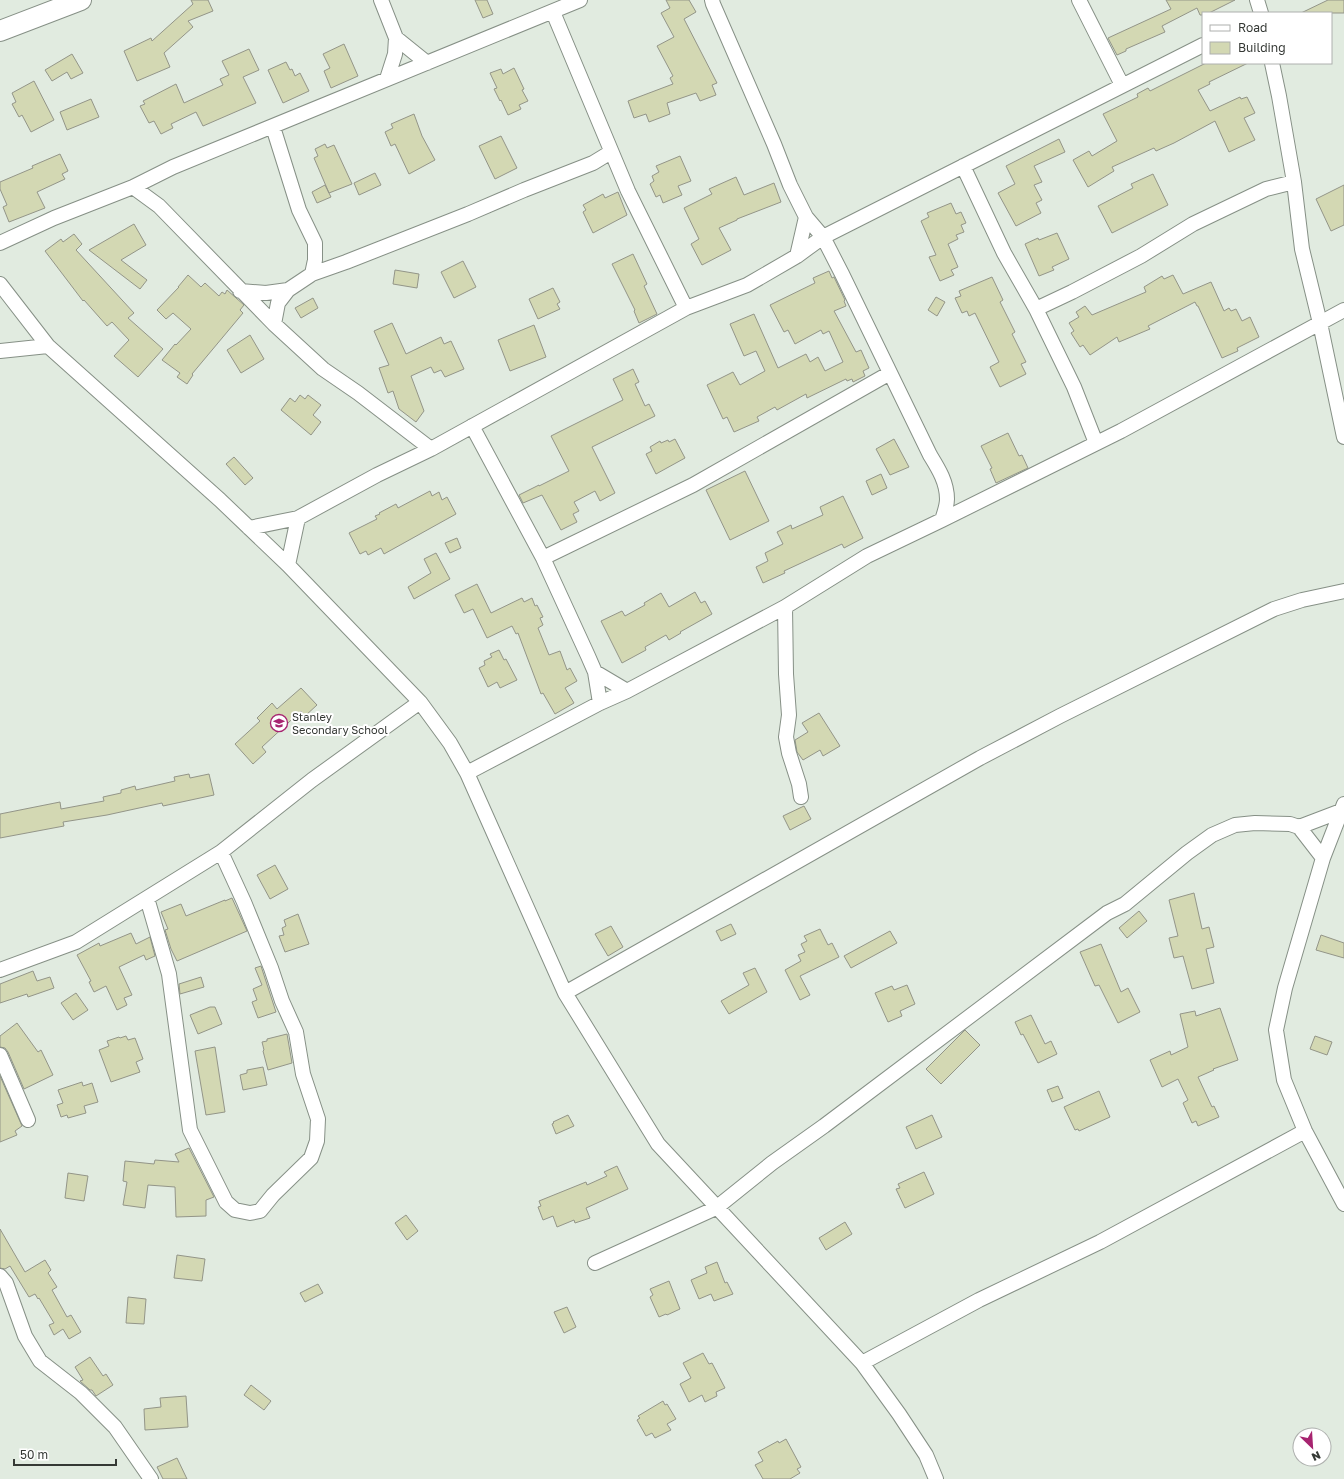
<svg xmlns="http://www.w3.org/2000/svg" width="1344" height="1479" viewBox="0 0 1344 1479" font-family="'Golos Text',sans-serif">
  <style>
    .building { fill: #d3d8b3; stroke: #939588 }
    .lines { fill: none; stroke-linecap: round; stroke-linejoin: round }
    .minor-casing { stroke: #869086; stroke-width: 16 }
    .secondary-casing { stroke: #869086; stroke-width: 22 }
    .minor { stroke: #fff; stroke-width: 14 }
    .secondary { stroke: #fff; stroke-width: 20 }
    .labels { text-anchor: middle; stroke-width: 4; stroke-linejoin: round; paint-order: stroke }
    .poi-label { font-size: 11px; fill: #353935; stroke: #fff; text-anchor: start }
  </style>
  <rect width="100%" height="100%" fill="#e1ebe0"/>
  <path class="building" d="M191,0H208L213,11L188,21L193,27L164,53L170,67L137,81L124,51L151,38L152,41L193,4Z
    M475,0H487L493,14L483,18Z
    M666,0H689L696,12L684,19L717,83L712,85L716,95L700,101L696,93L667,103L670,114L649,122L646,114L634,118L628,101L673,84L670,78L673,76L657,46L674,37L661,13L670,8Z
    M1166,0H1235L1209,13H1203V15H1200L1197,8L1162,26L1165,32L1126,49V51L1117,55L1108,38L1171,9Z
    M1328,0H1344V13H1301Z
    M344,44L358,76L331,88L324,71L330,68L323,54Z
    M249,49L259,70L243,77L256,103L203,126L196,112L171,124L173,128L161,134L154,121L149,123L140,106L145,104L143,101L176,84L184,103L223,85L220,79L229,75L222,61Z
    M72,54L83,73L71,79L67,72L52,81L45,70Z
    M286,62L290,70L292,69L295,76L300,73L309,91L283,103L268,70Z
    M1206,63H1248L1209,82L1210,84L1198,90L1210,111L1240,97L1241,99L1247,97L1255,113L1244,118L1255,140L1229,152L1215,121L1174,143L1156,151L1154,148L1112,167L1114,171L1088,187L1073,160L1089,151L1092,156L1117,141L1103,114L1138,97L1137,94L1148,88L1150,91Z
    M514,68L524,89L522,90L528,101L519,105L521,109L508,115L501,100L500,101L494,89L497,88L490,73L501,69L503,74Z
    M34,81L54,120L31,132L22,115L19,117L12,104L16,102L12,93Z
    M91,99L99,117L67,130L60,112Z
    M414,114L422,136L435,160L409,174L395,144L391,146L385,132L393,128L391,124Z
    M501,136L517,168L495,179L479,146Z
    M1059,139L1065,152L1034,166L1042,182L1034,185L1042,200L1036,203L1041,213L1016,226L998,193L1015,184L1006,166Z
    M325,144L327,148L334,145L352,184L329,193L314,158L318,156L315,149Z
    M60,154L68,171L62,174L65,179L37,192L45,208L9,222L3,207L7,205L0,189V182L33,168L32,166Z
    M680,156L691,181L678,186L682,195L663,203L660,195L656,197L650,184L654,181L652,176L659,172L656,166Z
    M375,173L381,185L359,195L354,183Z
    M1153,174L1168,205L1112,233L1098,206L1133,188L1131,184Z
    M736,177L744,195L774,183L781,202L737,219V220L719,228L731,250L702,265L691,244L699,239L684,208L712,194L709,189Z
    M325,185L331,197L317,203L312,192Z
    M1344,185V225L1331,231L1316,199Z
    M618,192L627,215L593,233L583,212L586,210L583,205L603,194L605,198Z
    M951,203L956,214L961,212L966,223L961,225L964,232L956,235L958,239L948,244L958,267L951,270L954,275L940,281L929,257L936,255L921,221L929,217L927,213Z
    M134,224L146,245L121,260L147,280L140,289L89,250Z
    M1057,233L1069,259L1052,267L1054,270L1039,276L1025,244L1038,238L1039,240Z
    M74,234L82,244L76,250L134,313L128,318L163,349L138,377L114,356L129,340L112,322L107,326L84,300L83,301L45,251L61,239L63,242Z
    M633,254L647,284L644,286L657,314L639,323L634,311L635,310L612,264Z
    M463,261L476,287L454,298L441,272Z
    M395,270L419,274L417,288L393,284Z
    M829,271L832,278L834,277L845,300L844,301L846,306L834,311L856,352L861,350L869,368L863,371L865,376L853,382L852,379L847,381L846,379L807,398L806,394L777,410L775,407L757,417L759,421L734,432L727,417L723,419L707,385L733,372L740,385L765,371L756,351L744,356L730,324L754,314L778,368L806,354L810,362L818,357L825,371L843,362L829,331L823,334L821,330L795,344L788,330L784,332L770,305L815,283L813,278Z
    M188,275L201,287L205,283L219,296L222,292L225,294L227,290L244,305L240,310L243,313L192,374L193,375L187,384L177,377L180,373L162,360L175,344L176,345L191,329L173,313L166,319L157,310L179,287H178Z
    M1173,275L1183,294L1211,282L1224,311L1229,308L1231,311L1236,309L1242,321L1250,317L1259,337L1237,348L1238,351L1222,358L1198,306H1197L1195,302L1148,326L1150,329L1119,342L1117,337L1090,355L1083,345L1080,347L1071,333L1074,331L1069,323L1079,317L1076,312L1085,306L1092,315L1146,292L1144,287L1162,276L1164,279Z
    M992,277L1003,300L1000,302L1015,332L1012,334L1026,362L1021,364L1026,374L1000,387L990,367L999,362L975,313L969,316L967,311L962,313L955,298L961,296L959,291Z
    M553,288L560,302L557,304L560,309L538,319L529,299Z
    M936,297L945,302L937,316L928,310Z
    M313,298L318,308L301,318L295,308Z
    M392,323L406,354L441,337L444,344L451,341L464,369L445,377L441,370L434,373L431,367L411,376L424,411L416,422L399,409L393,391L388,393L379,368L389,365L374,331Z
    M534,325L546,357L510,371L498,340Z
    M250,335L264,359L241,373L227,350Z
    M633,369L639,382L635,384L645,406L649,404L655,416L592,447L615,493L600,501L595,491L574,502L579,511L573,514L577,522L561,530L542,495L523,503L519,495L539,485V486L569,471L551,436L623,400L613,379Z
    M300,395L305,399L308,395L321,405L313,415L321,422L311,435L281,410L290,398L295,402Z
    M1008,433L1019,456L1022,455L1028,468L996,483L990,469L992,468L981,446Z
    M675,439L685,458L656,474L646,454L652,451L650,447L660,441L661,443L668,440L669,442Z
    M894,439L909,467L890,475L876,449Z
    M234,457L253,478L245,485L226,464Z
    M745,471L769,521L730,540L706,490Z
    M881,474L887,488L872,495L866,481Z
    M430,491L432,496L439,492L442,500L447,497L456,514L384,554L381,548L368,555L366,551L360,554L349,533L377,519L375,516L380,514L379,513L396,504L398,508Z
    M843,496L863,538L844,548L842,544L784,571L785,573L763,583L756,567L768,561L765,553L783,544L777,532L791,525L792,529L823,515L820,507Z
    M457,538L461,548L450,553L445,543Z
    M436,553L450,579L414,599L408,587L431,573L424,559Z
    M477,584L491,613L522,598L524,602L532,598L535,606L537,605L543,617L540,618L543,625L538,628L549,655L560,651L567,670L570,668L577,681L565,688L574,703L555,714L543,693L541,694L518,633L516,634L512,626L487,638L473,609L464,613L455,595Z
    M695,592L701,603L705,601L712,614L680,632L681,633L669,640L666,635L645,647L646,650L622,663L601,621L622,611L625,616L645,605L644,603L661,593L669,607Z
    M499,650L504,660L506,659L517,680L500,688L497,682L488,687L479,668L485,665L484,661L492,657L490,654Z
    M301,688L317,705L305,716L301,711L262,747L266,752L253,764L235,744L260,721L257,718L272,703L277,709Z
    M819,713L840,746L823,756L820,750L803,760L797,752L795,740L808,732L802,723Z
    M189,774L190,778L209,774L214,795L163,806L162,803L107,815L63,822L64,826L0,838V814L60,802L61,809L104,801L103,797L121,793V790L135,786L136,790L175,781L174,777Z
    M804,806L811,819L790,830L783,816Z
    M275,865L288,889L270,899L257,875Z
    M1194,893L1202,929L1209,927L1214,947L1206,949L1214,983L1192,989L1183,956L1174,958L1169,938L1178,936L1169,900Z
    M232,898L247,931L177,961L171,949L165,930L168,929L161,912L181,904L186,916L225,900V901Z
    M1139,911L1147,921L1127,938L1119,928Z
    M298,914L309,944L285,952L279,936L284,935L282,928L286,926L284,920Z
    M731,924L736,934L721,941L716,931Z
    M611,926L623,947L608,956L595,934Z
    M820,929L828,945L832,943L839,957L800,976L810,995L800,1000L785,970L801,961L798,955L805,952L801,944L807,941L804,936Z
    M890,931L897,943L851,968L844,956Z
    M131,933L136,944L150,937L155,956L146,960L144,955L119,967L132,995L124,998L127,1005L117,1010L106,986L94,992L89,982L91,981L77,955L99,943L100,946Z
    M1321,935L1344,943V958L1316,950Z
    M1101,944L1121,992L1128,988L1140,1012L1118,1023L1099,985L1095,986L1080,952Z
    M261,966L276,1012L258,1018L252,1002L257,1000L253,989L262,985L255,968Z
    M755,968L767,992L729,1014L721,1001L749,985L743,973Z
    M33,971L37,981L50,977L54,988L28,997L27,994L0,1003V984Z
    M201,977L204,987L180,994L179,984Z
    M907,985L915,1004L900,1011L902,1016L888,1022L875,993L892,986L894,990Z
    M76,993L88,1010L73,1020L61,1003Z
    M210,1007H215L222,1024L198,1034L190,1015Z
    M1220,1008L1238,1060L1213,1069L1214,1070L1198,1077L1212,1107L1214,1106L1219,1117L1198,1126L1196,1121L1192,1123L1183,1103L1188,1100L1178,1079L1162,1087L1150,1060L1170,1051L1171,1055L1188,1047L1180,1014L1195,1011L1196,1016Z
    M1031,1015L1045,1044L1051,1041L1057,1054L1038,1063L1023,1034L1021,1035L1015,1022Z
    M17,1023L38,1052L41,1050L53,1075L24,1089L8,1052L5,1048L0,1047V1036Z
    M965,1030L980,1045L941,1084L926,1069Z
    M287,1034L292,1063L268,1070L263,1051L264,1050L262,1042L267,1041V1039Z
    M126,1036L128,1040L135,1038L143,1059L136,1062L140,1072L111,1082L99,1050L109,1046L107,1041L119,1037L120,1038Z
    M1315,1036L1332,1042L1327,1055L1310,1049Z
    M215,1047L225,1112L206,1115L195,1051Z
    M263,1067L267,1085L243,1090L240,1075L247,1073V1070Z
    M0,1076L22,1126L15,1131L17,1135L0,1142Z
    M82,1082L83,1086L92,1083L98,1102L84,1106L86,1113L68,1118L67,1115L61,1117L57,1105L63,1103L58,1090Z
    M1058,1086L1063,1098L1052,1102L1047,1090Z
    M1099,1091L1110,1117L1079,1131L1078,1129L1075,1130L1064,1107Z
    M568,1115L574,1126L556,1134L552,1124L554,1123L553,1122Z
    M932,1115L942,1137L916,1149L906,1127Z
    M189,1148L214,1197L206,1200V1216L176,1217L175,1187L148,1185L145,1208L123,1205L127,1182L123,1181L125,1161L154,1164L155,1160L179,1162L175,1154Z
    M617,1166L628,1189L586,1208L590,1218L575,1223L574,1220L557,1227L553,1216L543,1220L538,1207L541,1206L539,1201L586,1182L587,1185L607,1176L604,1172Z
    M924,1172L934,1194L905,1208L896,1189L900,1188L898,1184Z
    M68,1173L88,1176L84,1201L65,1198Z
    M406,1215L418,1231L407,1240L395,1223Z
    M845,1222L852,1234L826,1250L819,1238Z
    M0,1229L25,1272L45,1260L51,1270L48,1273L57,1287L52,1290L67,1317L71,1315L81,1332L69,1339L63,1329L54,1335L49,1325L54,1323L39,1298L38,1299L35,1294L29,1297L10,1266L5,1269L0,1268Z
    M177,1255L205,1259L202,1281L174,1278Z
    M717,1262L725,1283L727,1282L733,1294L714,1301L711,1294L699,1299L691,1280L707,1273L705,1267Z
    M669,1281L680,1309L667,1315L666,1314L659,1317L650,1297L653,1295L650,1289Z
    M318,1284L323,1293L305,1302L300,1293Z
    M128,1297L146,1299L144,1324L126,1323Z
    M567,1307L576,1327L564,1333L554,1312Z
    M703,1353L709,1364L712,1363L725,1388L716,1392L717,1396L705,1402L702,1395L689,1402L680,1384L691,1378L683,1363Z
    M90,1357L103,1376L106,1374L113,1385L96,1396L92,1390H90L80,1381L83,1380L75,1367Z
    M251,1385L271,1401L264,1410L244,1395Z
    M186,1396L188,1427L145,1430L144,1409L161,1407L160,1398Z
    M663,1401L665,1405L667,1404L676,1419L667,1424L671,1430L655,1438L652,1433L646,1436L637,1420L640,1418L638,1416Z
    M786,1439L801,1467L797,1469L800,1473L790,1479H763L755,1465L763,1461L758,1452L778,1441L779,1443Z
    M177,1458L187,1479H163L157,1467Z"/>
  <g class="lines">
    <g class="minor-casing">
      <path id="minor" d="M381,0L396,38L395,54L387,79
        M712,0L713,4L774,144L790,185L806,217L823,237L842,274L930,455C938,468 947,482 947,499C947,506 944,514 942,520
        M1079,0L1122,85
        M1257,0L1261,13
        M553,12L628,191L686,308
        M396,38L427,63
        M1272,63L1279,96L1294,182L1302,249L1320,323L1344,437
        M273,127L299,210L315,243V260L312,274
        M963,166L1004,253L1036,309L1074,387L1096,443
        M133,187L159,206L274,324L323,369L358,393L431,449
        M0,243L54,218L133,187L173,167L580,0
        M797,256L806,217
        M0,284L48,346L220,500L288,565L420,702L450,743L467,773L565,993L658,1144L862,1363L899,1414L926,1455L936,1479
        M240,291L266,293L288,290
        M1036,309L1072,292L1141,256L1193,224L1266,189L1294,182
        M274,324L278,303L288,290L312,274L346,262L468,214L524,190L593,163L611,152
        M0,351L48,346
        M472,426L543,558L588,656L595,672L600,703
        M249,528L298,518L377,475L431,449L686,308L747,285L797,256L823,237L1203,45
        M543,558L693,485L890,373
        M288,565L298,518
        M785,607L786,674L789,715L786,737L789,753L799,784L801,797
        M595,672L627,691
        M467,773L600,703L627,691L785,607L867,556L942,520L1121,431L1344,310
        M1344,804L1323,858L1285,988L1276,1030L1284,1080L1305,1131L1344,1204
        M1299,827L1341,811
        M147,898L169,974L190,1130L226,1202L235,1210L250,1213L260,1211L273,1195L311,1158L317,1141L318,1119L303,1074L296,1032L282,1001L271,968L244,902L221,852
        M0,970L76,942L221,852L312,780L420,702
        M565,993L980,758L1060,716L1274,609L1302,600L1344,591
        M0,1055L28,1120
        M595,1263L716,1208L772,1163L824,1126L1107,913L1125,904L1187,853L1212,835L1235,825L1255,823L1290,824L1299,827L1323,858
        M0,1276L6,1283L25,1336L40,1361L81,1393L115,1427L151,1479
        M862,1363L979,1300L1100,1242L1305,1131"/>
    </g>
    <g class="secondary-casing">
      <path id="secondary" d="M0,31L81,0"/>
    </g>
    <use href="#minor" class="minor"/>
    <use href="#secondary" class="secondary"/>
  </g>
  <defs>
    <g id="school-ring" transform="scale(0.9)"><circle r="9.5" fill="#fff" stroke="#a72470" stroke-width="1.5"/><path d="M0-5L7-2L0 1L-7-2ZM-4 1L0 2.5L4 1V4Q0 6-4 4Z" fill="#a72470"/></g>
  </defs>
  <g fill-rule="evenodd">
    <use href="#school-ring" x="279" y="723"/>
  </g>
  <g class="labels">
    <g class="poi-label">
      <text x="292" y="721">Stanley<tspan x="292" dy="13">Secondary School</tspan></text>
    </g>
  </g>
  <rect x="1202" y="12" width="130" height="52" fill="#ffffff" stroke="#aeb0ae"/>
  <rect x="1210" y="25" width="20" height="6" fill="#ffffff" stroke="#aeb0ae"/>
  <text x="1238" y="32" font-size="12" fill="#353935">Road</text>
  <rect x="1210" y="42" width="20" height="12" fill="#d3d8b3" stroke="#aeb0ae"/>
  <text x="1238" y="52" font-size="12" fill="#353935">Building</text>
  <g transform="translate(1312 1447) rotate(155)"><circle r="19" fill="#ffffff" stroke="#aeb0ae"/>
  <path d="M0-3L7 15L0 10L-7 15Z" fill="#a72470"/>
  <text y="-6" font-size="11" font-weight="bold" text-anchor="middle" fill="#353935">N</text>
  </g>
  <path d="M14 1459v6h102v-6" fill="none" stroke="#353935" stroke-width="2"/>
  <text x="20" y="1459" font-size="12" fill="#353935" stroke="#ffffff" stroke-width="3" paint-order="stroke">50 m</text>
</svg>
